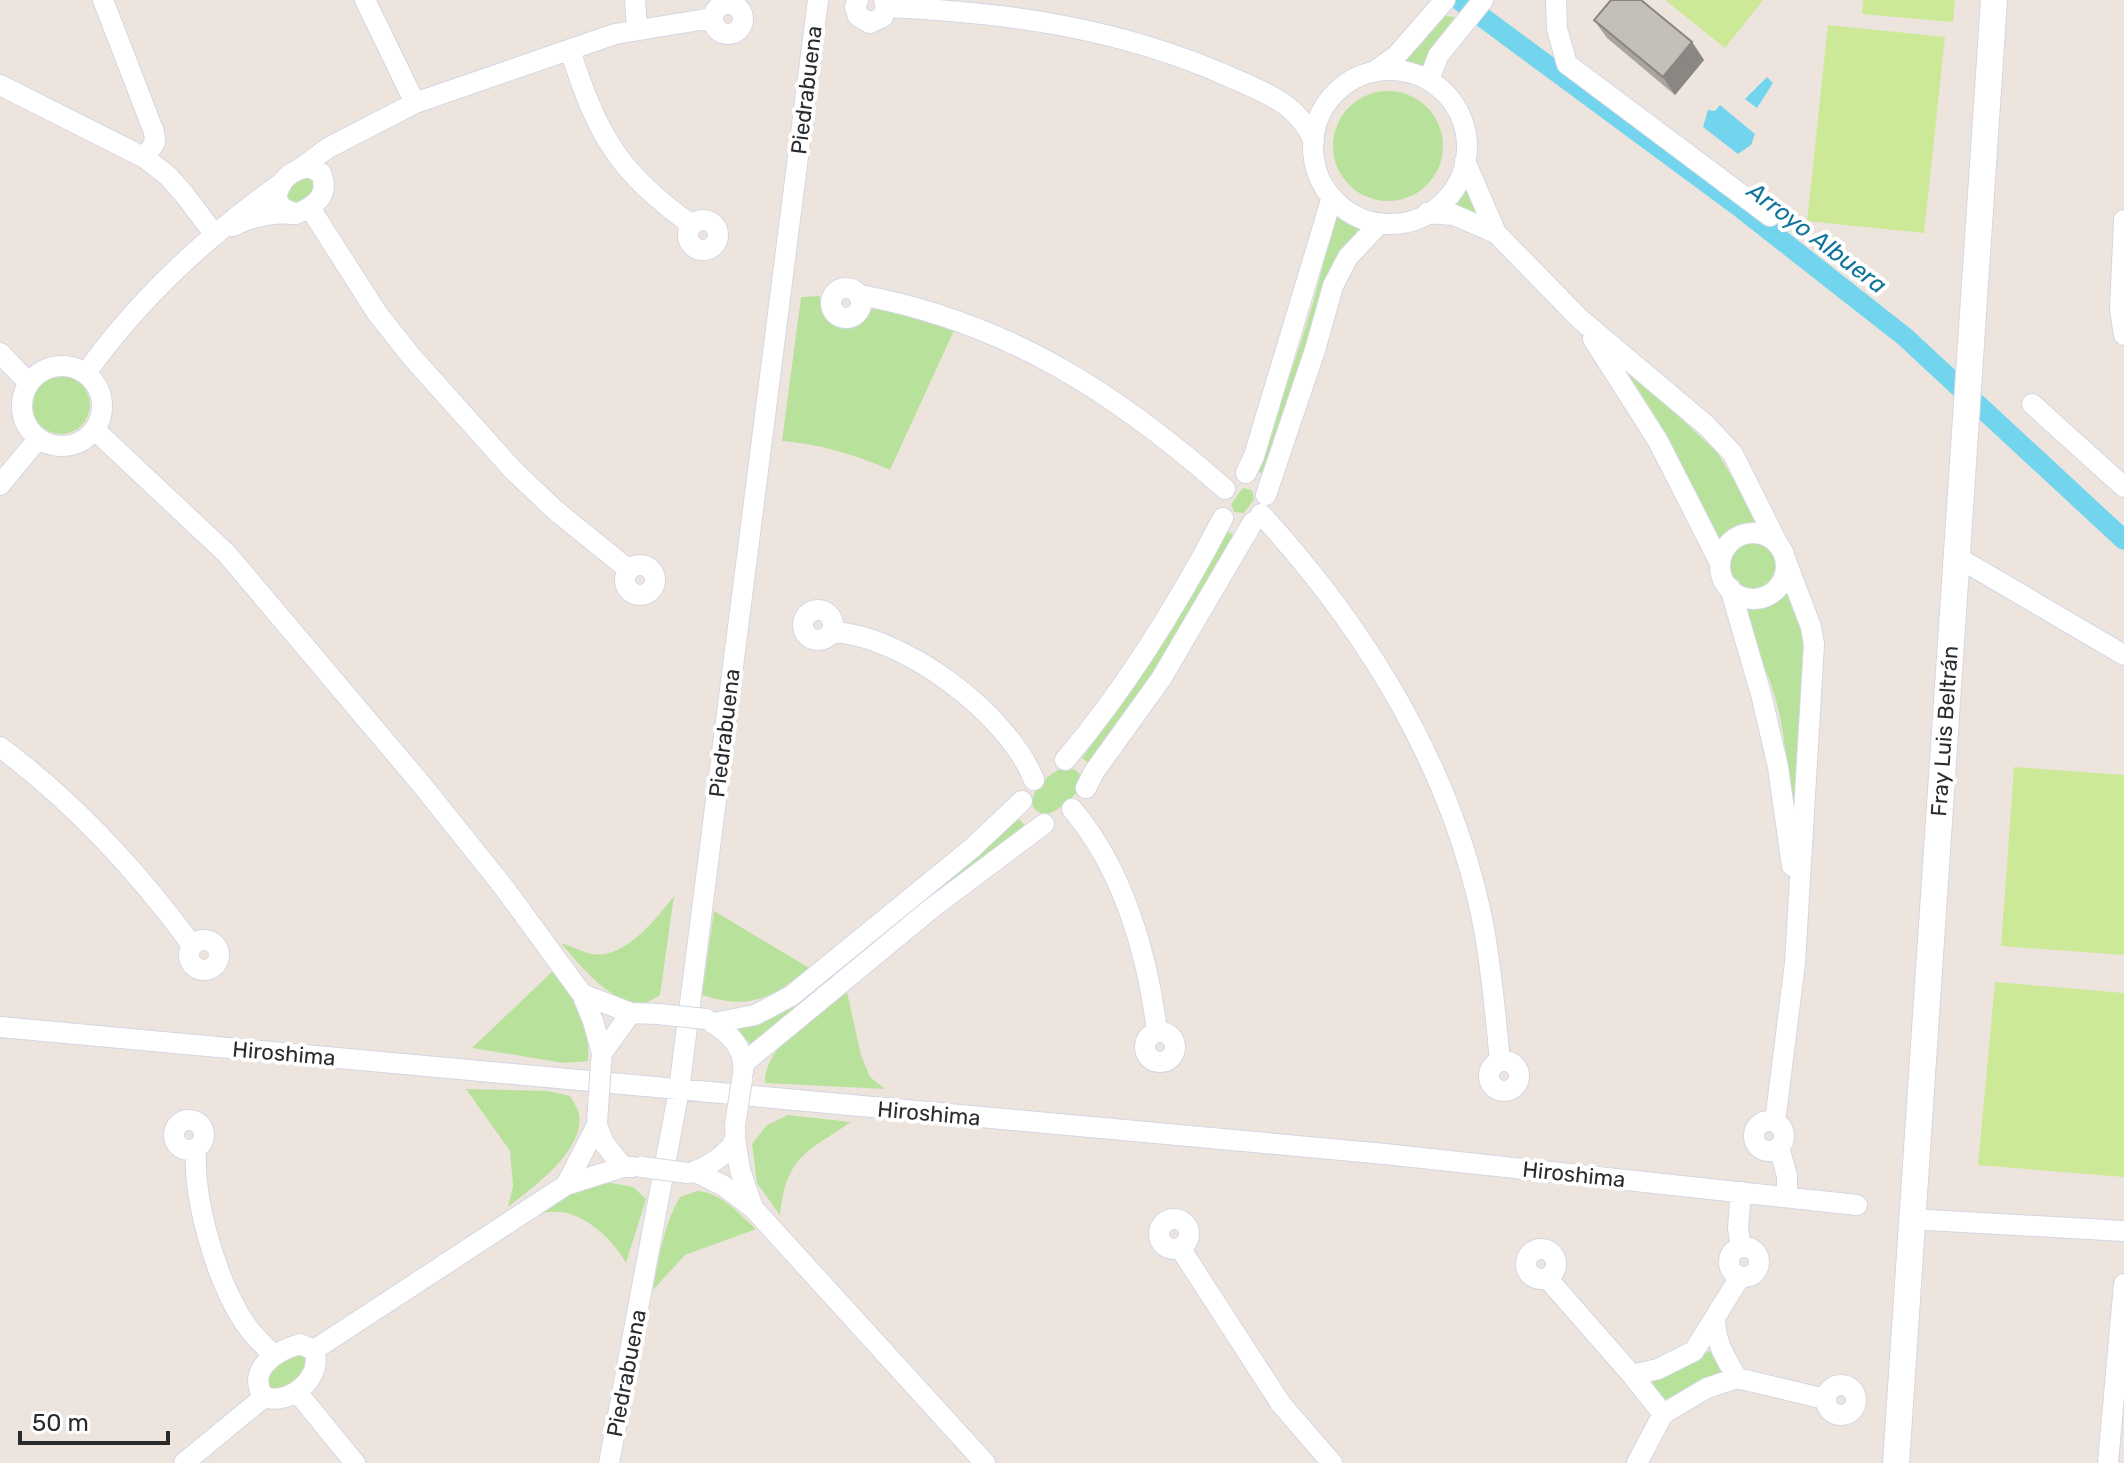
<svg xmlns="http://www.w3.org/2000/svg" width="2124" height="1463" viewBox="0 0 2124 1463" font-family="Rubik,sans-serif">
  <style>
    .green { fill: #b8e29b }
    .pitch { fill: #cce997 }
    .water { fill: #72d5ed }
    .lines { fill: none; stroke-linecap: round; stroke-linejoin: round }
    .canal { stroke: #72d5ed; stroke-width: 20 }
    .minor-casing { stroke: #d3d7e3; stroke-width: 22 }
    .tertiary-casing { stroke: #d3d7e3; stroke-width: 28 }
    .minor { stroke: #fff; stroke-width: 20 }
    .tertiary { stroke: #fff; stroke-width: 26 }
    .minor-bridge-casing { stroke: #d3d7e3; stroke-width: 22; stroke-linecap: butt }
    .minor-bridge { stroke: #fff; stroke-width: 20 }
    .wall { fill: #a9a4a0 }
    .shaded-wall { fill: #8a8682 }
    .building { fill: #c5bfba; stroke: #8a8682; stroke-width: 2 }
    .labels { text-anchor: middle; stroke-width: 8; stroke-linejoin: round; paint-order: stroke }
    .street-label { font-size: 22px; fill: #2b2b2b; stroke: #fff }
    .water-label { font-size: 24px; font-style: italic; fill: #0f759b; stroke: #fff }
  </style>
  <rect width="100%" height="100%" fill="#ede5dd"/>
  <path class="green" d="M1445,16L1455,17L1437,40L1424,68L1396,61L1418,48Z
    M1333 146a55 55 0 1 1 110 0a55 55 0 1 1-110 0Z
    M310,173L319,195L291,207L284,190L290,180Z
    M1464,188L1472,195L1486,223L1448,206Z
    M1334,206L1348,218L1367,224L1350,240L1332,265L1264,474L1256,471C1285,387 1323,293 1334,206Z
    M820,296V305L826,320L844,326H853L871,310L881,306L957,324L890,470C856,455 820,444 782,441L801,297Z
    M1610,353L1717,452L1763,528L1754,523C1739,527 1730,534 1719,545L1665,432Z
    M32 405a29 29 0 1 1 58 0a29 29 0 1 1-58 0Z
    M1243,488L1252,490L1254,499L1244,513L1234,512L1231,504Z
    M1227,531L1235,536L1161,663L1089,764L1082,758L1154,657Z
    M1728 565a24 24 0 1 1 48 0a24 24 0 1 1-48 0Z
    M1787,585L1803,631L1801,752L1794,831C1790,790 1787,748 1778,708C1769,672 1752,638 1738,603C1760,606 1772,601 1787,585Z
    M1066,767C1103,774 1064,811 1044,815L1034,809L1031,801C1037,785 1049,772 1066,767Z
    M1016,815L1026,827L798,1005L752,1047L736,1027Z
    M674,896L660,995C655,998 647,1003 642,1003C610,1004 579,964 561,943C571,946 582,952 592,954C624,960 657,918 674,896Z
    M714,911L811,969C769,997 753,1011 702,995Z
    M555,969C574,998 591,1025 588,1061L564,1063L472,1048Z
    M847,992L861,1055L870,1077L885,1089L765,1083C764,1044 818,1015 847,992Z
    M466,1089L548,1091L570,1096C573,1101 578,1109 579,1114C585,1151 533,1187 508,1207L513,1186L510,1151Z
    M788,1115L851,1122C806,1153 787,1155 780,1215L757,1183L752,1144L767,1125Z
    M611,1183L633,1187L646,1199L626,1263C614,1241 587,1215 561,1212C552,1211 543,1213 534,1213C559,1197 581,1185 611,1183Z
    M697,1191C721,1192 738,1213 756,1229L685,1255L653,1290C659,1258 663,1226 680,1197Z
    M292,1351L309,1355V1366L288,1390L266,1389L267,1372Z
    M1709,1351L1715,1353L1722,1371L1676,1397L1665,1401L1652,1389L1653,1382Z"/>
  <path class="pitch" d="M1665,0H1763L1725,48Z
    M1863,0H1955L1953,22L1862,14Z
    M1828,25L1945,37L1924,233L1807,221Z
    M2014,767L2124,775V955L2001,946Z
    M1995,982L2124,993V1177L1978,1165Z"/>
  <path class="water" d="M1767,77L1773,83L1757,108L1745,99Z
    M1720,105L1755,134L1751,145L1738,154L1703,127L1708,110L1715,111Z"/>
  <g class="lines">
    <path class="canal" d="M1459,0L1738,206L1905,337L2124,540"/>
    <g class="minor-casing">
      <path id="minor" d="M103,0L154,132L155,142L145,158
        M365,0L415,103
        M635,0L637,28
        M858,0L855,7L858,16L870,23L883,17L886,7L884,0
        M1556,0L1557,29L1567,64L1770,216
        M713 19a15 15 0 1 1 30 0a15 15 0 1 1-30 0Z
        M886,7C1005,12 1120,28 1230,77C1266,93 1297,103 1314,141
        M570,50C597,134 618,173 692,225
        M1313 147a77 77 0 1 1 154 0a77 77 0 1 1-154 0Z
        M1375,71L1397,55L1445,0
        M1429,80L1438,56L1483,0
        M0,85L145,158L168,176L184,194L215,235
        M1465,161L1496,233L1580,319L1707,426L1733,454L1777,542
        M309,167L321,173C330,195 316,206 296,214L282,208L276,198C280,180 290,170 309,167Z
        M301,168L328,148L415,103L615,34L712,18
        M310,208L377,313L411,356L513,470L555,510L629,570
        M1427,213L1454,215L1496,233
        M688 235a15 15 0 1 1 30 0a15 15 0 1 1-30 0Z
        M2124,220L2120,309L2124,335
        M233,226C251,217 273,212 294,214
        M831 303a15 15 0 1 1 30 0a15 15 0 1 1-30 0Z
        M860,295C1006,322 1115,392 1225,489
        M1593,339L1658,441L1720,563
        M0,353L29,383
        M22 406a40 40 0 1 1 80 0a40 40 0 1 1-80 0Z
        M86,373C138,300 206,237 279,185
        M2032,404L2124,487
        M95,430L227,554L422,785L502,885L582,994L593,1021L602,1053L601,1065
        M1246,473L1254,456L1332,197
        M0,485L38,439
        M1266,495L1315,350L1333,286L1348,257L1380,223
        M1261,514C1369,632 1456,774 1485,934C1492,976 1496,1019 1500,1061
        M1720 566a33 33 0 1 1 66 0a33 33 0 1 1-66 0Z
        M1957,557L2124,655
        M625 580a15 15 0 1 1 30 0a15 15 0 1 1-30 0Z
        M1730,588L1761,694L1778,767L1792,866
        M803 625a15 15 0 1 1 30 0a15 15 0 1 1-30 0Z
        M832,632C904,635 1008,714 1034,780
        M0,747C75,803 136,869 192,945
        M1065,760C1128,686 1178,604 1223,518
        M1086,788L1094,772L1161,679L1253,522
        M1072,809C1123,869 1148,955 1157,1032
        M189 955a15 15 0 1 1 30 0a15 15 0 1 1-30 0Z
        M582,994L631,1013
        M707,1020C727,1030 746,1048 743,1072
        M714,1023L755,1015L791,996L971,849L1022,801
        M0,1027L1385,1154L1857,1205
        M1145 1047a15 15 0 1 1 30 0a15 15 0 1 1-30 0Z
        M602,1053L631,1013L658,1014
        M1489 1076a15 15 0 1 1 30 0a15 15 0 1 1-30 0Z
        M744,1063L932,908L1044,824
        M598,1107L597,1125L566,1185L623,1167
        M174 1135a15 15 0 1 1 30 0a15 15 0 1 1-30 0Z
        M1754 1136a15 15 0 1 1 30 0a15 15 0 1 1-30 0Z
        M1775,1122L1795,963L1814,644L1811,627L1786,561
        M597,1125L604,1143L623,1167H633
        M735,1138L740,1170L753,1208
        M1779,1147L1787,1176V1197
        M196,1149C193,1200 216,1279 244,1322C252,1335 264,1345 273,1355
        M696,1172L724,1186L753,1208L985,1463
        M688,1173C703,1170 730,1154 735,1139C736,1135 735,1130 735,1125
        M1159 1234a15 15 0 1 1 30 0a15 15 0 1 1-30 0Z
        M1910,1219L2124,1231
        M1729 1262a15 15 0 1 1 30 0a15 15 0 1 1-30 0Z
        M1741,1247L1738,1228L1741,1192
        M1180,1248L1281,1404L1332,1463
        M1526 1264a15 15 0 1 1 30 0a15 15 0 1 1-30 0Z
        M1547,1278L1632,1375
        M1715,1318C1715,1342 1725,1357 1737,1378
        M300,1344L314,1350C324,1377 290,1406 264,1397C245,1370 276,1351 300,1344Z
        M314,1350L566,1185
        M1826 1400a15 15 0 1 1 30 0a15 15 0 1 1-30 0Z
        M297,1392L355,1463
        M1663,1414L1707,1388L1737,1378L1825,1399
        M184,1463L264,1397
        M609,1463L679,1090L818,0
        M1637,1463L1663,1414L1632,1375L1658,1369L1694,1351L1740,1277
        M2108,1463L2124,1284"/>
    </g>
    <g class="tertiary-casing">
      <path id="tertiary" d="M1896,1463L1994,0"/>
    </g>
    <use href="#minor" class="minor"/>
    <use href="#tertiary" class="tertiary"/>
    <g class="minor-bridge-casing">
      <path id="minor-bridge" d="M658,1014L706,1019
        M598,1107L601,1065
        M735,1125L742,1080
        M642,1167L688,1173"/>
    </g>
    <use href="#minor-bridge" class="minor-bridge"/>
  </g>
  <path class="wall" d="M1594,20L1692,42L1704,60L1675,95L1607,38Z"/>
  <path class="shaded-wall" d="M1692,42L1704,60L1675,95L1663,77Z"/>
  <path class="building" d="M1611,0H1641L1692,42L1663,77L1594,20Z"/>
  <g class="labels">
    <g class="street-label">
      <text transform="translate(806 90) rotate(-83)" y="8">Piedrabuena</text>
      <text transform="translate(1944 731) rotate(-86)" y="8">Fray Luis Beltrán</text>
      <text transform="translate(724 733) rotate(-83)" y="8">Piedrabuena</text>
      <text transform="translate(284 1053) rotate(5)" y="8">Hiroshima</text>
      <text transform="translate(929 1113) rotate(5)" y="8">Hiroshima</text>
      <text transform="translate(1574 1174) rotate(6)" y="8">Hiroshima</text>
      <text transform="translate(626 1373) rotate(-79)" y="8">Piedrabuena</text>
    </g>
    <g class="water-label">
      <text transform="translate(1817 238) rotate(37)" y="8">Arroyo Albuera</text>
    </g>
  </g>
  <path d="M20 1431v12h148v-12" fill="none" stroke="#2b2b2b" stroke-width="4"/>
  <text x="32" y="1431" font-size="24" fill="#2b2b2b" stroke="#ffffff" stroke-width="6" paint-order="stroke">50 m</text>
</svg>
